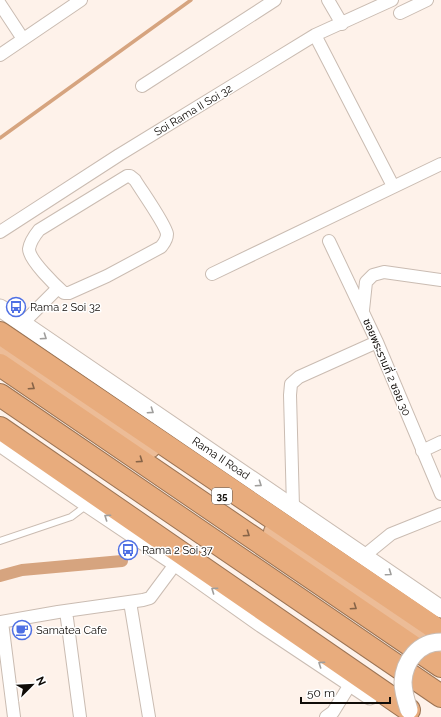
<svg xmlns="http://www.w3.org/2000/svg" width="441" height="717" viewBox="0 0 441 717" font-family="Raleway,'Noto Sans Thai',sans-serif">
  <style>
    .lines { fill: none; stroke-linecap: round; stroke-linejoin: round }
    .stream { stroke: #d6a47f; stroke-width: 3.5 }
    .canal { stroke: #d6a47f; stroke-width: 12 }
    .service-casing { stroke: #cabcb2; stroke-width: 8 }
    .minor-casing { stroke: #cabcb2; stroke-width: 14 }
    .secondary-casing { stroke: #cabcb2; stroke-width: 19 }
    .trunk-casing { stroke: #9c7454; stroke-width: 22 }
    .motorway-casing { stroke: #9c7454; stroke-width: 24 }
    .service { stroke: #fff; stroke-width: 6 }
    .minor { stroke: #fff; stroke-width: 12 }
    .secondary { stroke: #fff; stroke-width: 17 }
    .trunk { stroke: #ecbc97; stroke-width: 20 }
    .motorway { stroke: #e8ac7d; stroke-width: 22 }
    .secondary-bridge-casing { stroke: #cabcb2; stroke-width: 19; stroke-linecap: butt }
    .secondary-bridge { stroke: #fff; stroke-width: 17 }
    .oneway { stroke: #9f9e9c }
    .oneway2 { stroke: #876448 }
    .labels { text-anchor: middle; stroke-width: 3; stroke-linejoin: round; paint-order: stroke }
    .shield { fill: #fff; stroke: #585552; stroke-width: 1 }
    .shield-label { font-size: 10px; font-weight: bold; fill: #100c08 }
    .street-label { font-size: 11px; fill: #100c08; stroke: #fff }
    .poi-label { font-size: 11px; fill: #100c08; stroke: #fff; text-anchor: start }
  </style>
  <rect width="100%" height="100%" fill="#fef2ea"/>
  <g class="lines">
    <path class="stream" d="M0,138L191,0"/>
    <path class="canal" d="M0,576L22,570L122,561"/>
    <g class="service-casing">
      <path id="service" d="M0,541L71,517L87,505"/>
    </g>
    <g class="minor-casing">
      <path id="minor" d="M328,0L342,24
        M0,4L23,39
        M400,13L427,0
        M315,35L393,186
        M0,55L81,0
        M142,86L275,0
        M127,176H130L135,180C141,190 166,225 167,234C167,240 164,243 161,247L107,276L69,293H64C56,286 29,260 29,249C30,242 35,235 39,230Z
        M0,232L119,155L315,35L392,0
        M329,241L377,342L441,494
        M212,274L441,164
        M363,310L366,282L373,275L384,272L441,280
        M23,323L58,288
        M422,451L441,442
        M293,507L290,395L291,384L299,377L377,342
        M364,556L391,534L441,514
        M130,602L149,717
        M66,611L80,717
        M0,622L58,612L143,600L150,598L176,563
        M2,622L14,717
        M326,717L333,712L351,683"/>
    </g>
    <g class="secondary-casing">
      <path id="secondary" d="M0,308L441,609
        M0,443L88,504L176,563L262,624L370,696"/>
    </g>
    <g class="trunk-casing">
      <path id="trunk" d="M0,348L150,448
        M274,532L441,647"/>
    </g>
    <g class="motorway-casing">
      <path id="motorway" d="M0,333L441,632
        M0,365L441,666
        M0,395L441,696
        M0,428L409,710"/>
    </g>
    <use href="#service" class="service"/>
    <use href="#minor" class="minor"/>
    <use href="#secondary" class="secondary"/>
    <use href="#trunk" class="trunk"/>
    <use href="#motorway" class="motorway"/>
    <g class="secondary-bridge-casing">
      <path id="secondary-bridge" d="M409,710C406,701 403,692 403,682C404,661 419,642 441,642"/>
    </g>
    <use href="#secondary-bridge" class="secondary-bridge"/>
  </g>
  <defs><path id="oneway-chevron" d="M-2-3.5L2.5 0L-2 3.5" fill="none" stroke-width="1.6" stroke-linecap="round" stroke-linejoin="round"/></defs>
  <g class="oneway">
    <use href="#oneway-chevron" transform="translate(44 337) rotate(34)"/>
    <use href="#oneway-chevron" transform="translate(151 411) rotate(34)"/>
    <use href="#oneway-chevron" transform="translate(259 484) rotate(34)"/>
    <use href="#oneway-chevron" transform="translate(107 517) rotate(-146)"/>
    <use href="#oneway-chevron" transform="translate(389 573) rotate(35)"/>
    <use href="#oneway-chevron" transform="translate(214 590) rotate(-145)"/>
    <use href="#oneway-chevron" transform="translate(321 664) rotate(-146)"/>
  </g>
  <g class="oneway2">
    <use href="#oneway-chevron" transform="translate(32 387) rotate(34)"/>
    <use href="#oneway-chevron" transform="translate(140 460) rotate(34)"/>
    <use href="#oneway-chevron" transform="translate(247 534) rotate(34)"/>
    <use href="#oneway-chevron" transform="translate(354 607) rotate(34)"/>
  </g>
  <defs>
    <g id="bus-ring" transform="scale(1)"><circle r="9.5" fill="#fff" stroke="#4f70e4" stroke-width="1.5"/><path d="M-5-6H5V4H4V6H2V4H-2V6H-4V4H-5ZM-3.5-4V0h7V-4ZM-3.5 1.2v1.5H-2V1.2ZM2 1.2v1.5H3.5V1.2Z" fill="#4f70e4"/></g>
    <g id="cafe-ring" transform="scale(1)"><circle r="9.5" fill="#fff" stroke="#4f70e4" stroke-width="1.5"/><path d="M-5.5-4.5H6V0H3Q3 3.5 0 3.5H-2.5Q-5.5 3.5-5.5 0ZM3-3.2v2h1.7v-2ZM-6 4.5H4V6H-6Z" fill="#4f70e4"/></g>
  </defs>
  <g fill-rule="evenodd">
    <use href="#bus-ring" x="16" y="307"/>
    <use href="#bus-ring" x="128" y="550"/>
    <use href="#cafe-ring" x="22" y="630"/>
  </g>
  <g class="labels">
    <rect class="shield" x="212" y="488" width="20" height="16" rx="3"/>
    <g class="shield-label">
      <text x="222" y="500">35</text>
    </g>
    <g class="street-label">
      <text transform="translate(193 110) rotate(-31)" y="4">Soi Rama II Soi 32</text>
      <text transform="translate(387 367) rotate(67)" y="4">ซอยพระรามที่ 2 ซอย 30</text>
      <text transform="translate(221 458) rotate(34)" y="4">Rama II Road</text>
    </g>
    <g class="poi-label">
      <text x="30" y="311">Rama 2 Soi 32</text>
      <text x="142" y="554">Rama 2 Soi 37</text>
      <text x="36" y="634">Samatea Cafe</text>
    </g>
  </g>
  <g transform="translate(32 685) rotate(66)" stroke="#ffffff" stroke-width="3" paint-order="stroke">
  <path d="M0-3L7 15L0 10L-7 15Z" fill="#100c08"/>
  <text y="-6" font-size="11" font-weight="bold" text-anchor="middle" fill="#100c08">N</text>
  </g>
  <path d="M301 697v6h89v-6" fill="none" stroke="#100c08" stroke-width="2"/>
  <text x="307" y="697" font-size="12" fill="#100c08" stroke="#ffffff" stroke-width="3" paint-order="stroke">50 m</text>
</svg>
